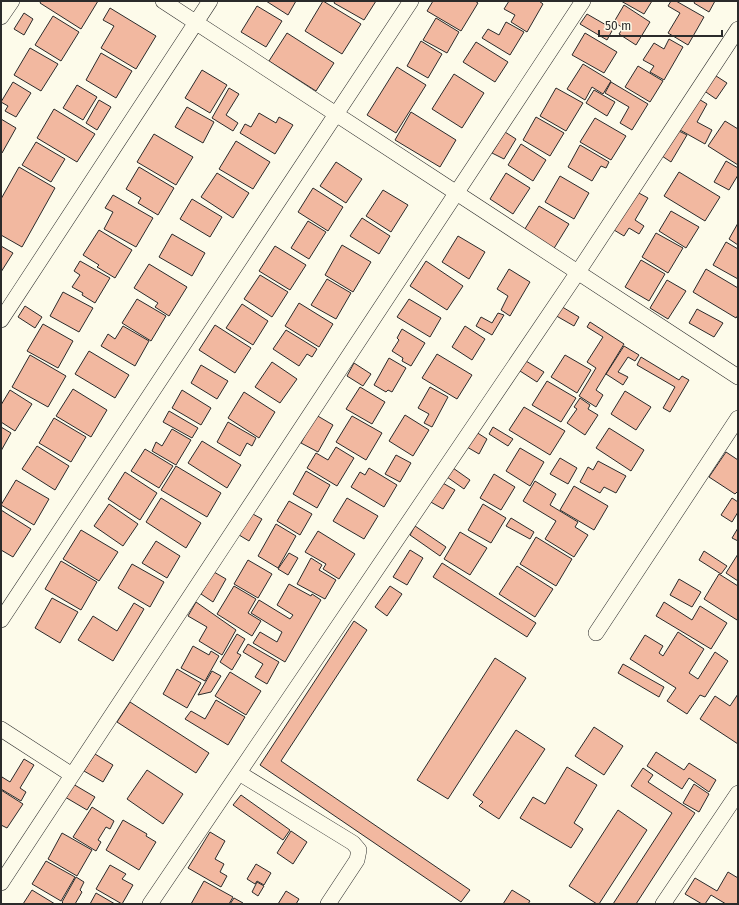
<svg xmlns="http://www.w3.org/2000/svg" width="739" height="905" viewBox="0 0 739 905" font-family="'Fira Sans',sans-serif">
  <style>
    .building { fill: #f2b8a0; stroke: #2b2b2b }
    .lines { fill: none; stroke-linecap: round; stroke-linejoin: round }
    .street-casing { stroke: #2b2b2b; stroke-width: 16 }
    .street { stroke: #fdfbea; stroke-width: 15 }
  </style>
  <rect width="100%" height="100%" fill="#fdfbea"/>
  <path class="building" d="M41,1H98L81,29L40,3Z
    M266,1H296L288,15Z
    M323,1L361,24L342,54L305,31Z
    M335,1H376L364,20L334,3Z
    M433,1H475L478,3L461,31L427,11Z
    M509,1H539L543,4L527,32L511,22L515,15L504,9Z
    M621,1H652L644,14Z
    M671,1H676L704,17L688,45L668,33L680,13L668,6Z
    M695,1H715L709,12L694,3Z
    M624,5L650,22L636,45L619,34L623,28L614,22Z
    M257,6L282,21L266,47L241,32Z
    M110,8L156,36L136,69L101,48L114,26L103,20Z
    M24,13L33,19L24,35L14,29Z
    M587,14L613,29L607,40L580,24Z
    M53,16L79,32L61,61L35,45Z
    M436,18L459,32L447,53L423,40Z
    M506,22L524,32L510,55L482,38L488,29L499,35Z
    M287,33L334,63L316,91L269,61Z
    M585,33L617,52L604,73L572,55Z
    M669,39L683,47L664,80L650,72L654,66L643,60L654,43L664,49Z
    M421,41L442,54L428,78L407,66Z
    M476,42L508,62L495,82L463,62Z
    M30,48L58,64L41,91L14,75Z
    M101,53L132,71L116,98L86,80Z
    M583,64L611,81L603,94L592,87L585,100L567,89Z
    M638,66L663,81L650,102L625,87Z
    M397,67L426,85L396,133L367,115Z
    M202,70L227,85L210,113L185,98Z
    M454,74L484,93L462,128L432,109Z
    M713,74L727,83L716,99L703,90Z
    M13,82L31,93L16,117L5,111L8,106L1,102Z
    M611,82L648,104L632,130L620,123L629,107L605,93Z
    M77,85L97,97L83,120L63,108Z
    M229,88L239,94L226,115L238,123L233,131L212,118Z
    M556,88L583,103L566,131L540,116Z
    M594,90L615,102L607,116L586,103Z
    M697,98L707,104L697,122L712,130L705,144L680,130Z
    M99,100L111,107L97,130L86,123Z
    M187,107L214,122L203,143L175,127Z
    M54,109L95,134L77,162L37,138Z
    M411,112L456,140L440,167L395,140Z
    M259,113L276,123L279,117L293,125L275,154L240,133L245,124L251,127Z
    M536,117L564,133L550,156L523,140Z
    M595,118L626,136L611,160L580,142Z
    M1,119L16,128L2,153L1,152Z
    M725,121L738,129V165L708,146Z
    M677,130L687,135L671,162L662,156Z
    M505,132L516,139L504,159L492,153Z
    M154,134L193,157L176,185L137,162Z
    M236,141L270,162L253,189L219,169Z
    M36,142L65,159L51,182L22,165Z
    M521,144L546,160L533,181L508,165Z
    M580,145L609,162L606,168L601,166L592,181L568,167Z
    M726,161L738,168V175L729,190L714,182Z
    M336,162L362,179L346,203L320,186Z
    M19,167L55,188L22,247L1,235V199Z
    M139,167L174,188L158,215L138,203L141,198L126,189Z
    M679,172L720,197L705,221L664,196Z
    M217,173L249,193L233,218L201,197Z
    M506,173L530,188L513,214L490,199Z
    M560,176L589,193L574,219L545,202Z
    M313,188L343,207L328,231L298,212Z
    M383,190L408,205L391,232L366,216Z
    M637,192L648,198L635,220L644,226L639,234L629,228L624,236L614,230Z
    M113,195L153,218L136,247L104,229L113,212L105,208Z
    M192,199L222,217L210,237L180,219Z
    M539,206L569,224L553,250L523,232Z
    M671,211L699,227L686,248L659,231Z
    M362,218L390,236L379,254L350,236Z
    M308,221L326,232L309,259L291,248Z
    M738,223V245L729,239Z
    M99,230L132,250L115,278L97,267L99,265L83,255Z
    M656,233L683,248L668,273L642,257Z
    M172,234L205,253L192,276L159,257Z
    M458,236L485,252L469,279L442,262Z
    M726,242L738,249V279L713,265Z
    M342,245L371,262L353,292L325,275Z
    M1,246L13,253L1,272Z
    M275,246L306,265L290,290L259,271Z
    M641,260L665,274L649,301L625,287Z
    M80,261L110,278L95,303L82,295L83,293L72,287L80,275L74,271Z
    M426,261L463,286L447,310L410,286Z
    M149,264L187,287L169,316L155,307L158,303L134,288Z
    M509,269L530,282L510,316L501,310L508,296L497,289Z
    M706,269L738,288V315L736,318L693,292Z
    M260,275L288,292L272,317L244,299Z
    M327,279L351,293L336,319L311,305Z
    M667,280L686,291L668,319L650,308Z
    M63,292L93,308L79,332L50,316Z
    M137,299L166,316L151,341L122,323Z
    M409,299L441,318L430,337L397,317Z
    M299,303L333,324L319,347L285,326Z
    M242,304L268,321L253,345L226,328Z
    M559,305L579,317L574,326L553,314Z
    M25,306L42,317L35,328L18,317Z
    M697,309L723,323L714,337L689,323Z
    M498,313L504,315L492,335L476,326L481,317L492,323Z
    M590,322L624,344L596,390L603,395L596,407L579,396L596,368L587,362L603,337L587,327Z
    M43,324L73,341L58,368L27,351Z
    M215,325L251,348L235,373L199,350Z
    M123,326L149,341L135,366L101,346L108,334L115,339Z
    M465,326L485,339L472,360L452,347Z
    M402,329L425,343L411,366L402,361L403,358L392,351L399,340L397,338Z
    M286,330L317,349L312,357L307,354L299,366L273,349Z
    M624,346L639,355L635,361L628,357L618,372L628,377L623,385L606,374Z
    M89,351L129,375L115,398L75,374Z
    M437,354L472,375L457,399L422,378Z
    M30,355L66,376L48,407L12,387Z
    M565,355L591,370L577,393L551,377Z
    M641,357L679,380L682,376L689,380L670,412L663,408L675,387L637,365Z
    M389,358L406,368L392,392L388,390L386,392L374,385Z
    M526,361L544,372L537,382L520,371Z
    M272,362L297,379L280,403L255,387Z
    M354,363L371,374L363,386L347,376Z
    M201,365L228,381L217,399L191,383Z
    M547,381L576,398L561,422L532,405Z
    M360,387L385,402L372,424L346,409Z
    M430,387L448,397L432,427L424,423L429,414L418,408Z
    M73,389L107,410L91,437L56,416Z
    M10,390L32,404L15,431L1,422V405Z
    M182,390L211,408L201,425L172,408Z
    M625,391L651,407L636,430L611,414Z
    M244,392L275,412L259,438L228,418Z
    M580,398L590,405L588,409L598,415L585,435L567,423L577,409L574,407Z
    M524,407L565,431L550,455L509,430Z
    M169,411L198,428L192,438L163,422Z
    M316,415L333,425L318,452L301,443Z
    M405,415L429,430L413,456L389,441Z
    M352,416L382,433L366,460L336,442Z
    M54,418L86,437L71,462L39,443Z
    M228,422L256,438L252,446L247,443L240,456L217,442Z
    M1,427L11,433L1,451Z
    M493,427L513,439L508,446L489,434Z
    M609,428L644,450L631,471L596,448Z
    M172,429L191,440L176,465L152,451L156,442L162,446Z
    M476,432L487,439L479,454L467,447Z
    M202,441L241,465L227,488L188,463Z
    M37,446L69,466L55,490L22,469Z
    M336,447L354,458L337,486L307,468L316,453L328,460Z
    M520,448L544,462L530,486L506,471Z
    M145,449L173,466L159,488L131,471Z
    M726,452L738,460V491L735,494L709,477Z
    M396,455L411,463L400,482L385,474Z
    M560,458L577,468L568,484L550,474Z
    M598,461L626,476L616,493L604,487L600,493L580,482L588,467L593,470Z
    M176,466L221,493L207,517L161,490Z
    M369,468L397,485L384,507L351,487L360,472L365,475Z
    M453,468L470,480L464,489L447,477Z
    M306,471L330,485L317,508L293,494Z
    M125,472L157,493L140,520L108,499Z
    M494,474L515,487L501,510L480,498Z
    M16,480L49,499L34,525L1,505Z
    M535,481L556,494L550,505L578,522L575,527L588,535L574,557L545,539L556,521L523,501Z
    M441,482L455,490L443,509L429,501Z
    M574,486L608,506L594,530L560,510Z
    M161,498L201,523L186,548L146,522Z
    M347,498L378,516L364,539L333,521Z
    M732,498L738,502V512L732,522L721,515Z
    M289,501L312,514L300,535L277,521Z
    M109,504L138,524L123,546L94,526Z
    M483,504L506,518L491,543L468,530Z
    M1,510L31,529L13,557L1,550Z
    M251,513L262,519L249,541L239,535Z
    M511,518L534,532L530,539L506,526Z
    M276,524L296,536L278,568L258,556Z
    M415,526L446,547L440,556L410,535Z
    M738,528V541L732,538Z
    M81,530L118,552L99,581L63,559Z
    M318,531L355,554L339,579L323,569L326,564L305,552Z
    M460,532L487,548L470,575L444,559Z
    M536,537L572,559L556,586L520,564Z
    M156,541L180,556L167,578L142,563Z
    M410,550L423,558L407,585L393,577Z
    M704,551L727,566L721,574L699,560Z
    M289,553L298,558L288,575L278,569Z
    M738,554V581L726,573Z
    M311,558L322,565L319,570L336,580L325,599L297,584Z
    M248,560L272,574L258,598L234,584Z
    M61,561L97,582L81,610L45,589Z
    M442,563L536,623L527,637L433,577Z
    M132,564L164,582L150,607L118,588Z
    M517,566L553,589L535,617L499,594Z
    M214,572L226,579L213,602L201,594Z
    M719,574L738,586V618L737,620L704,599Z
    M679,579L701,592L692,607L670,595Z
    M289,584L311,596L312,594L321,600L285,662L253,643L260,632L277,642L282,632L251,613L259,600L290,619L293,615L277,605Z
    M234,586L256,599L248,613L261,621L252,636L217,614Z
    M390,586L402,594L387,616L375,607Z
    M52,598L78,612L60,643L35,628Z
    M196,602L236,630L222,655L199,641L207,627L188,616Z
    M664,602L692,620L700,606L727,623L711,649L656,616Z
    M134,603L144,609L113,661L78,640L93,616L117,631Z
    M354,621L367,630L281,761L470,890L461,902L260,765Z
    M678,632L704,649L689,673L698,679L715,652L728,661L705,697L700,695L687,714L667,701L676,688L630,659L645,635L663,646L659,653L663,656Z
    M237,634L245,639L237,653L241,655L232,670L220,662Z
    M248,644L279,662L267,684L255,677L263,664L243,652Z
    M193,646L209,655L211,651L219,656L205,681L181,668Z
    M495,658L526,678L448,799L417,780Z
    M623,664L664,687L659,697L618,673Z
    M177,669L201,683L187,708L163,694Z
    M212,671L221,676L211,692L198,695Z
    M230,672L261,691L246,715L215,696Z
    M738,694V744L700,719L715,696L730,706Z
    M216,700L245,717L228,745L185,719L191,711L205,719Z
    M130,702L209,753L196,773L117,722Z
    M594,727L623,746L604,775L575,756Z
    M516,730L545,749L499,819L479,806L483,802L473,795Z
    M656,752L684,770L689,763L716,780L709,792L689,778L682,789L647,766Z
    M95,754L113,765L103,782L84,771Z
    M24,759L34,765L20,788L26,792L21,801L1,789V779L2,777L10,782Z
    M567,767L597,785L574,823L583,829L571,848L520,818L533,797L545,804Z
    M643,768L653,775L648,782L695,813L636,904H613L672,813L631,786Z
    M147,770L183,794L163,824L127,799Z
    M73,784L95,797L87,810L65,797Z
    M694,784L709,794L699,812L683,803Z
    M1,790L23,804L7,828L1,825Z
    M241,795L290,830L283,840L233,805Z
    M92,807L114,821L110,829L106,827L98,840L101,842L96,851L73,837Z
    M618,810L647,830L599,904H597L569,886Z
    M123,820L147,834L146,836L156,842L139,870L106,850Z
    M291,831L307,842L293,864L277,853Z
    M210,832L225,841L215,859L224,864L220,872L227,876L221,887L188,868Z
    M62,833L92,850L77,876L48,859Z
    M46,861L75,877L61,901L32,884Z
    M256,864L271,873L264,885L257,881L255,884L247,879Z
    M110,865L126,874L122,879L133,885L122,904L96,889Z
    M728,872L738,878V904H726L711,895L705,904H702L685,894L695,878L717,891Z
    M76,877L84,882L80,890L82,892L75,904H64L62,902Z
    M204,881L233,897L229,904H191Z
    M257,882L264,886L258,896L252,892Z
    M32,890L55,904H23Z
    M512,890L530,901L528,904H503Z
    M286,891L299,899L296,904H278Z
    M96,893L115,904H90Z
    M234,898L243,903L242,904H230Z"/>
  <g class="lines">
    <g class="street-casing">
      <path id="street" d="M163,1L738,377
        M1,17L12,1
        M1,320L210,1
        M1,620L411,1
        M596,633L738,418
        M1,729L72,775
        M239,773L353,843L359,850L357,860L328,904
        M1,883L583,1
        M150,904L578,272L738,29
        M663,904L738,793"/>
    </g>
    <use href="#street" class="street"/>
  </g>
  <rect width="739" height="905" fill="none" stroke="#2b2b2b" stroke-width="4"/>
  <path d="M599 30v6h123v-6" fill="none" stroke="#2b2b2b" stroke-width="2"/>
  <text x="605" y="30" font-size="12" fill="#2b2b2b" stroke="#fdfbea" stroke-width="3" paint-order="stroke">50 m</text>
</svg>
